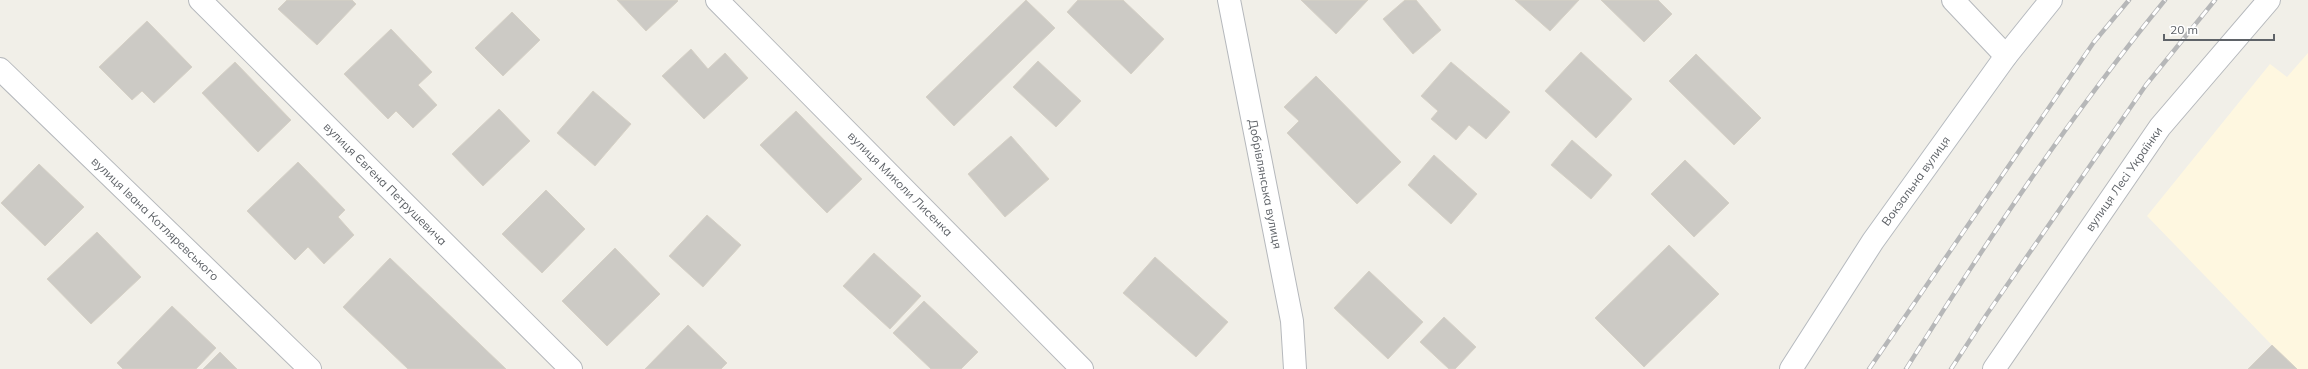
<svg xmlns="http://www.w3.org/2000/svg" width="2308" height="369" viewBox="0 0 2308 369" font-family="Mulish,sans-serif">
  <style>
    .commercial { fill: #fef7e0 }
    .building { fill: #cccac5; stroke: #d6d1c6 }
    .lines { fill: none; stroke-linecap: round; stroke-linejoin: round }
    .street-casing { stroke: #b5b8bc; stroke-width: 24 }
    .secondary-casing { stroke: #b6babf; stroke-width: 24 }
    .street { stroke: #fff; stroke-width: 22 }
    .secondary { stroke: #fff; stroke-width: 22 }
    .rail-casing { stroke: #b6b7b8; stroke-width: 4.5 }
    .rail { stroke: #fff; stroke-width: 3; stroke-dasharray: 9; stroke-linecap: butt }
    .labels { text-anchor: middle; stroke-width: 4; stroke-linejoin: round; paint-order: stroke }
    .street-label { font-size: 12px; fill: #5f6368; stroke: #fff }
  </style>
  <rect width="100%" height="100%" fill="#f1efe8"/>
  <path class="commercial" d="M2308,53V369H2295L2147,216L2270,64L2287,77Z"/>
  <path class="building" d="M287,0H352L356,4L317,45L278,9Z
    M617,0H677L678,1L646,31Z
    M1026,0L1055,28L954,126L926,97Z
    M1078,0H1123L1164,39L1131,74L1067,12Z
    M1301,0H1368L1336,34Z
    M1405,0H1416L1441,30L1413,54L1383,19Z
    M1515,0H1579L1550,31Z
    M1601,0H1658L1672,14L1644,42Z
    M512,12L540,40L503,76L475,48Z
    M147,21L192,67L154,103L142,91L132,100L99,67Z
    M391,29L432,72L418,85L437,105L413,128L396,111L388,119L344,74Z
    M691,49L708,69L725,53L748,78L704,119L662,76Z
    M1581,52L1632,99L1596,138L1545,91Z
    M1696,54L1761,118L1734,145L1669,81Z
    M1038,61L1081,101L1056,127L1013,87Z
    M235,62L291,120L258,152L202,93Z
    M1451,62L1510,112L1486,139L1469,125L1456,140L1431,119L1438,111L1421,96Z
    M1316,76L1401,162L1357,204L1287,133L1299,121L1284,107Z
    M593,91L631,124L595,166L557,133Z
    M499,109L530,141L483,186L452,154Z
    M796,111L862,179L827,213L760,145Z
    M1011,136L1049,179L1005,217L968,174Z
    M1572,140L1612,175L1591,199L1551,165Z
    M1434,155L1477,194L1451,224L1408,185Z
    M1685,160L1729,203L1694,237L1651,194Z
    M298,162L345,210L338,217L354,235L324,264L308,247L295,260L247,211Z
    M39,164L84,207L45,246L1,203Z
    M546,190L585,229L542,273L502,234Z
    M707,215L741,245L703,287L669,256Z
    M97,232L141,277L91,324L47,279Z
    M1669,245L1719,294L1644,367L1595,318Z
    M615,248L660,294L607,346L562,301Z
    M874,253L921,296L890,329L843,286Z
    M1155,257L1228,322L1196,357L1123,293Z
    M390,258L506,369H408L343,307Z
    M1369,271L1423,322L1388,359L1334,308Z
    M924,301L978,352L961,369H931L893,333Z
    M172,306L216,348L196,369H123L117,363Z
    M1444,317L1476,347L1455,369H1449L1420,342Z
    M688,325L727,363L721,369H645Z
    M2272,345L2297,369H2248Z
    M220,352L237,369H203Z"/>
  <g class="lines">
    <g class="street-casing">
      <path id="street" d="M200,0L571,369
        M717,0L1082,369
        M1229,0L1292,321L1295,369
        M1953,0L2006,56
        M0,69L310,369
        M1994,369L2160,127L2269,0"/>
    </g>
    <g class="secondary-casing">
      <path id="secondary" d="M1791,369L1873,241L2006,56L2051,0"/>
    </g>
    <use href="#street" class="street"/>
    <use href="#secondary" class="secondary"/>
    <g class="rail-casing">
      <path id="rail" d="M1869,369L2094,42L2129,0
        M1906,369C1986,242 2070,116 2165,0
        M1951,369L1987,314L2146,85L2215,0"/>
    </g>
    <use href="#rail" class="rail"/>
  </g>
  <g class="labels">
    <g class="street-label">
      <text transform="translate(2124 179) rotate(-55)" y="4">вулиця Лесі Українки</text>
      <text transform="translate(1916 181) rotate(-54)" y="4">Вокзальна вулиця</text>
      <text transform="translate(385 184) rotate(45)" y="4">вулиця Євгена Петрушевича</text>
      <text transform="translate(900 184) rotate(45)" y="4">вулиця Миколи Лисенка</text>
      <text transform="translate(1265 184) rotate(79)" y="4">Добрівлянська вулиця</text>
      <text transform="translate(155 219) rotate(44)" y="4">вулиця Івана Котляревського</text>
    </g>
  </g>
  <path d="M2164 34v6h110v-6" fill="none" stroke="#5f6368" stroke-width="2"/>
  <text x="2170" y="34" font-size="12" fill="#5f6368" stroke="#ffffff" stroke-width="3" paint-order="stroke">20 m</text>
</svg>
